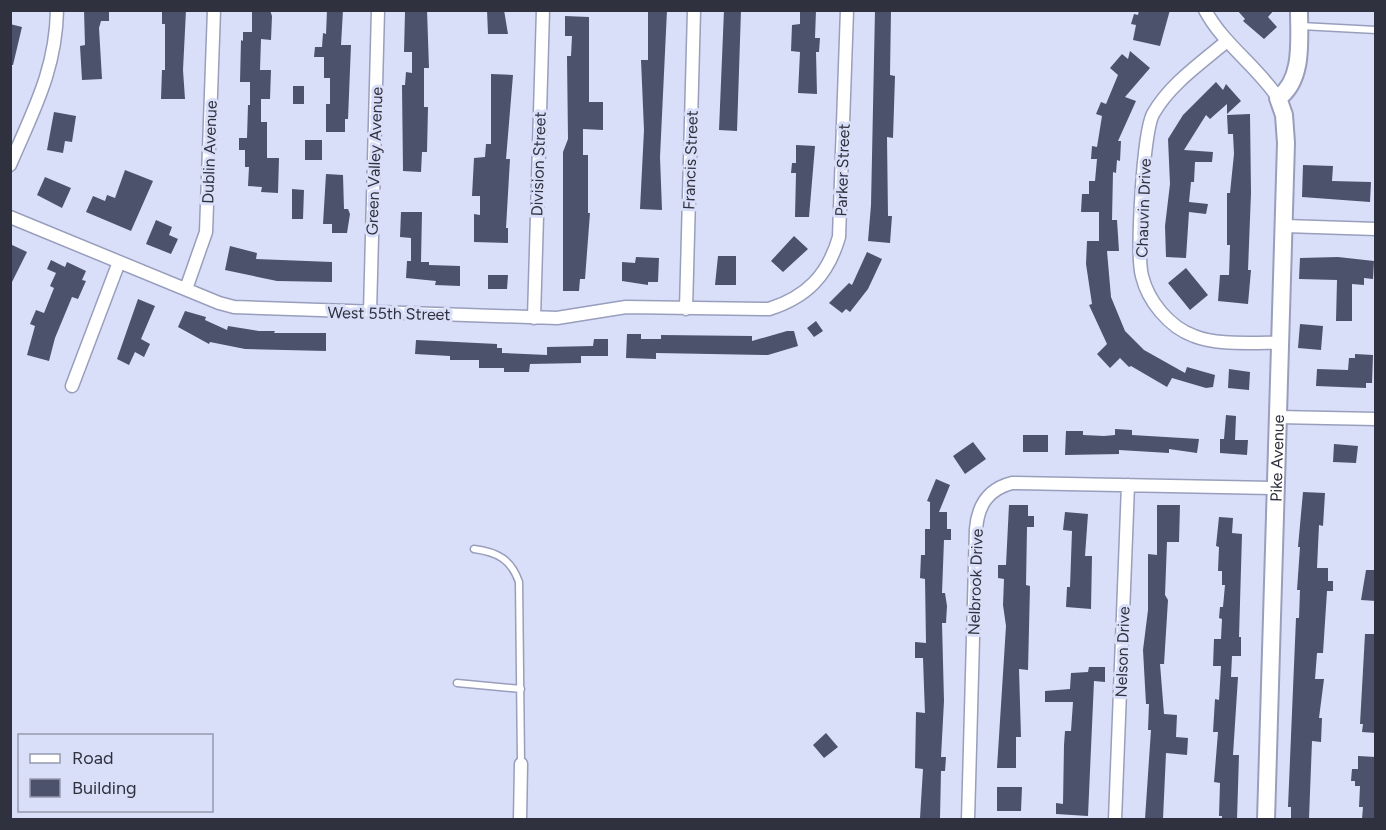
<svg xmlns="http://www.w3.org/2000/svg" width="1386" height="830" viewBox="0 0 1386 830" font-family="Figtree,sans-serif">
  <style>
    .building { fill: #4c516c }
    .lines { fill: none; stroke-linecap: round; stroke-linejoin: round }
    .lane-casing { stroke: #989ebc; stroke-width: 9 }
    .street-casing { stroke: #989ebc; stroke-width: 15 }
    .secondary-casing { stroke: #989ebc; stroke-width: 20 }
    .lane { stroke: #fff; stroke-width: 6 }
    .street { stroke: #fff; stroke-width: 12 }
    .secondary { stroke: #fff; stroke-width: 16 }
    .labels { text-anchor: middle; stroke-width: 6; stroke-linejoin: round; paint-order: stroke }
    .street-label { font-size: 16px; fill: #2f323e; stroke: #dadff9 }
  </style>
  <rect width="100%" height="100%" fill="#dadff9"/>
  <path class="building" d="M84,10H109V21H101L99,28L102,79L82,80L80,46L85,45Z
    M162,10H186L183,70L185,99H161L162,70H165V24H162Z
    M252,10H270L272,16L271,40L261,39L260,70H271L270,99H261V122H267V158H279L278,193L261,192L262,187L248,186L249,167H245V150H239V138H247L248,105H250V82H240L241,40L243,41V32H252Z
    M327,10H343L341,45H351L348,119H345V132H326V104H330V78H324V57H314L315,47H322L323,33L326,34Z
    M408,10H427L429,68H424V107H428L427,152H422L421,172L403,171L402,85H405L406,72L412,73V52H404L405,12Z
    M487,10H504L508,34H488Z
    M648,10H667L660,157L662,210L640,209L644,130L641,60H648Z
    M724,10H741L737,131L719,130Z
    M800,10H816L815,38H820L819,52H816L817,94L798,93L800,52L791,51L792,25L800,24Z
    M875,10H891L890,75L895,76L893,138L887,137L888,216H892L890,243L868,241L871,205Z
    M1139,10H1170L1160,46L1133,40L1136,25L1131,24L1134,14L1138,15Z
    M1237,10H1274L1268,17L1277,27L1264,39L1243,21L1245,19Z
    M565,16L589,17V102H603V130L583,129V155H588V213H590L585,279H580L579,291H563V152L568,139L567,56H571L572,36H565Z
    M10,24L22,27L13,65H10Z
    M1130,51L1150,68L1125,97L1136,101L1118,141H1121L1120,161L1117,160L1116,173L1113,172L1112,220H1117L1119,251H1107L1111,297L1125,331L1144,350L1185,373L1187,367L1215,375L1213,387L1206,388L1172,378L1167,387L1131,366L1129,367L1120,358L1110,368L1097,354L1107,344L1089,305L1092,304L1086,264L1087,241H1099V212H1081L1082,194H1089V181H1095L1097,159H1091L1092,146L1097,147L1102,116L1096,114L1101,102L1106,104L1118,75L1110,68L1122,54L1128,59Z
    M491,74L513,75L506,159H510L506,228H508V243L474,242V214L480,215V196H472L474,158L485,157L486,144H491Z
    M1216,82L1223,90L1226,84L1241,101L1227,114V104L1210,119L1206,115L1184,150L1213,152L1212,162H1195L1194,182H1191L1189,202L1208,204L1206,214L1189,212L1186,258L1166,257L1165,226L1170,184L1168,139L1183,115Z
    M293,86H304V104H293Z
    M54,112L76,116L72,142L65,141L63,153L47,150Z
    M1250,114L1251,193L1248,270H1251L1248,304L1218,301L1220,275H1229L1230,245H1227V193H1230L1234,154L1233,134H1228L1227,115Z
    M305,140H322V160H305Z
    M796,145L815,146L809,217H795L796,173H791L792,163H796Z
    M1303,165L1333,166L1332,181L1371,182L1370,202L1302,197Z
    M125,170L153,181L131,231L86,212L93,196L105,201L107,195L115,198Z
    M326,174L343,175L344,209H348L350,214L347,233H332V224H323Z
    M45,177L71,188L62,208L37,195Z
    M292,189L304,190L303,219H292Z
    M401,212H422L421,262H429V265L460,266V286L435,285L436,281L406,278L407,261H411V238L400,237Z
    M156,220L172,227L169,235L178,239L171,254L146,244Z
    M794,236L808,249L783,272L771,261Z
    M10,244L27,252L10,286Z
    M230,246L257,253L256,259L332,262V282L277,281L225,270Z
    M867,252L882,259L868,289L850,312L846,309L842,313L829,303L849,283L852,285Z
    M718,256H736V285H715Z
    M636,257L659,258L658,282H648V285L622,281V262L635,263Z
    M1338,257L1374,261L1373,279L1364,278V285L1352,284V321H1336L1337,280L1299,279L1300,258Z
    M51,260L65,267L67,262L86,271L82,280L86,281L78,299L72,297L55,338L49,361L27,355L35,326L30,324L36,310L44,313L54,288L50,286L56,273L47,269Z
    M1186,268L1208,295L1190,310L1168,283Z
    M488,275H508L507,289H488Z
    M138,299L155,306L141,339L150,344L144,357L135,352L129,365L117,359Z
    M185,311L206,317L205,320L227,330L228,326L259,331H275L274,333H326V351L245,349L210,342L209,344L178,327Z
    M816,321L823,331L814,337L807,328Z
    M1300,324L1323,326L1321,350L1298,348Z
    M787,331H794L798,346L768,355L656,353V359L626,358L627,334H641V339H661V335L752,336V341Z
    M594,339H608V356H581V363L530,364L529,372H504V368H479V360H450V356L415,354L416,340L497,344V348H502V353L547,355V347L593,346Z
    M1355,354L1373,355L1372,383H1366V388L1316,386L1317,369L1348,370L1349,358H1355Z
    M1229,369L1250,372L1249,390L1228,388Z
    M1226,415L1236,416L1235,440H1248L1247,455L1220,453V439H1224Z
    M1115,429L1132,430V435L1199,439L1197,453L1169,449V453L1119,450V454L1065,455L1066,431H1083V435L1104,436L1115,435Z
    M1023,435H1048V452H1023Z
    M973,442L986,459L965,474L953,456Z
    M1334,444L1358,446L1356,463L1333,462Z
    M936,479L950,485L939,512H947V529H951V540H944L942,593H945L947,606L946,623H942L944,701L941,757H946L945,771H941L940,818H920L923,769L915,768L916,712L925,713L924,687L923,658H915V642L926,643L925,579L920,578L921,555H925V529H930V502L927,501Z
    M1303,492L1325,493L1323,526L1319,525L1317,568H1328V581H1333V591H1327L1323,653H1317L1315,679H1324L1319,718H1322L1321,742L1312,741L1309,819H1291V807H1288L1296,618H1299L1300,590H1297L1300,547H1298Z
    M1009,505H1028V516H1034V527H1027L1026,585L1030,586L1028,670L1019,669L1021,737H1016V768H997L1006,626L1003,605L1004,579L998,578V565H1006Z
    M1157,505H1180L1179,542H1167L1165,595L1168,600L1164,664H1160L1164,714L1177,715L1176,737L1188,738L1187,755L1166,753L1163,819H1145L1151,730H1148L1149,704H1146L1143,650L1148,610V554L1157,555Z
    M1065,512L1088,514L1085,556H1092L1091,609L1066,607L1067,587H1070L1072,531L1063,530Z
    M1219,517L1233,518L1232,533L1242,534L1239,637H1241V656H1232L1231,677H1238L1233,755H1239L1237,819H1222V816H1219L1220,783L1214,782L1218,732H1213L1215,699L1219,700L1221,666H1213L1214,639H1221L1222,619L1219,618L1220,607H1223L1225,585H1222V571H1218L1219,547L1216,546Z
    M1366,570H1376V601L1361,600Z
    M1365,634H1376V733L1362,732L1363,724H1360Z
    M1089,667H1105V682L1094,681L1088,816L1056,814V803L1063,804L1064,745L1065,731H1071L1073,702H1045V691L1070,689L1071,673L1088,672Z
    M826,733L838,747L824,758L813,745Z
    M1358,756L1376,757V819H1362L1363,807H1359L1360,786H1355V781H1351L1352,769H1358Z
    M997,787H1022L1021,811H997Z"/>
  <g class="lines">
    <g class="lane-casing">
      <path id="lane" d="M1301,26L1376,30
        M474,549C497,552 511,559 519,582L521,763
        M457,683L521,689"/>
    </g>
    <g class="street-casing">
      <path id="street" d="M1205,10C1223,44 1257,66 1278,98
        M1227,41C1201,63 1170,84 1153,114C1143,133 1136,254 1142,276C1148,301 1169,327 1194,336C1219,346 1253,342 1280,343
        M10,165C33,111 56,70 57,10
        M10,217L219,303L234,307L557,318L626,307L769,309C807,297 828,275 839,237L847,10
        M1285,226L1376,229
        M186,289L206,232L214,10
        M686,309L694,10
        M370,312L378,10
        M534,318L543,10
        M72,386L119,262
        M1278,417L1376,419
        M520,820L521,764
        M968,820L976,529C978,505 988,489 1012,483L1276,488
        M1115,820L1128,485"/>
    </g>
    <g class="secondary-casing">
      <g id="secondary">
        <path id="s1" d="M1266,820L1286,143L1284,115L1278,98C1304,80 1299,39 1299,10"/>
      </g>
    </g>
    <use href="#lane" class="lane"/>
    <use href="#street" class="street"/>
    <use href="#secondary" class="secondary"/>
  </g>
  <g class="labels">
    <g class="street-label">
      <text transform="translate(209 152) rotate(-88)" y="6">Dublin Avenue</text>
      <text transform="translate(690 160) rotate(-88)" y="6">Francis Street</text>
      <text transform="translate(374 161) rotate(-88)" y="6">Green Valley Avenue</text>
      <text transform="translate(538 164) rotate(-88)" y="6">Division Street</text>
      <text transform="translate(842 170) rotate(-88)" y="6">Parker Street</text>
      <text transform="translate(1143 208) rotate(-88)" y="6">Chauvin Drive</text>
      <text transform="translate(389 313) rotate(1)" y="6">West 55th Street</text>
      <text dy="6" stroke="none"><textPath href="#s1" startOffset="362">Pike Avenue</textPath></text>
      <text transform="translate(975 582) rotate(-88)" y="6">Nelbrook Drive</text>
      <text transform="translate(1122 652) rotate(-88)" y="6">Nelson Drive</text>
    </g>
  </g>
  <rect width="1386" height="830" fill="none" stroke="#2f323e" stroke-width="24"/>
  <rect x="18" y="734" width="195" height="78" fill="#dadff9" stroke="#969aae" stroke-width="1.5"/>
  <rect x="30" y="754" width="30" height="9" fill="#ffffff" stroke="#969aae" stroke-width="1.5"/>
  <text x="72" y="764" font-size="18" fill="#2f323e">Road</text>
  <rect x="30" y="779" width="30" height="18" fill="#4c516c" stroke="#969aae" stroke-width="1.5"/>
  <text x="72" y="794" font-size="18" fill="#2f323e">Building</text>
</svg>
